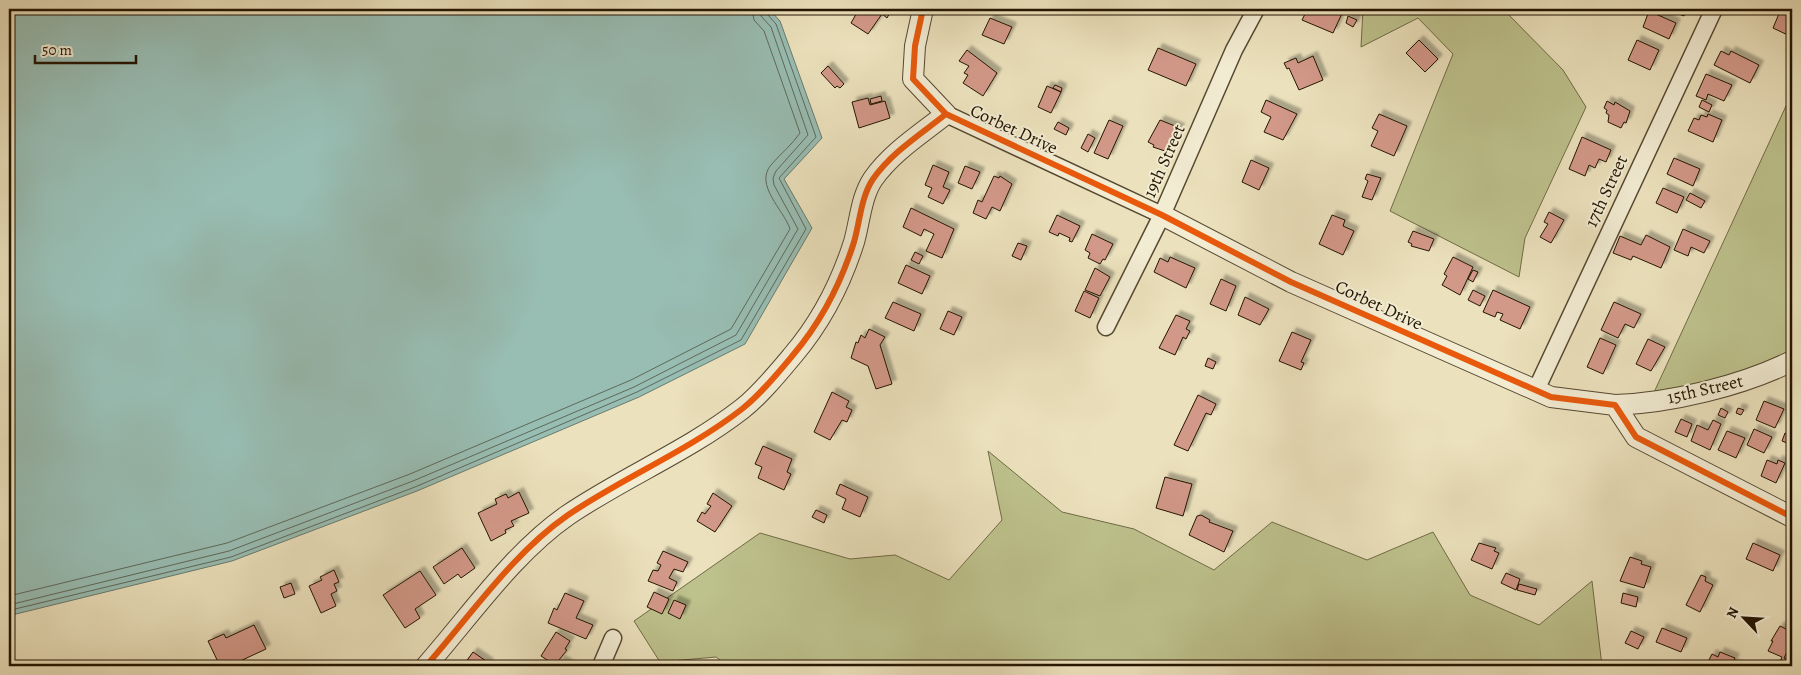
<svg xmlns="http://www.w3.org/2000/svg" width="1801" height="675" viewBox="0 0 1801 675" font-family="Alegreya,serif">
  <style>
    .green { fill: #bdc18c; stroke: #706b46 }
    .water { fill: #98bdb3; stroke: #6a7a6c }
    .lines { fill: none; stroke-linecap: round; stroke-linejoin: round }
    .shore { stroke: #5e695a; stroke-width: 1 }
    .building { fill: #d29888; stroke: #241501; filter: url(#shadow) }
    .minor-casing { stroke: #564830; stroke-width: 19 }
    .tertiary-casing { stroke: #564830; stroke-width: 22 }
    .minor { stroke: #f2ecd3; stroke-width: 16 }
    .tertiary { stroke: #f2ecd3; stroke-width: 20 }
    .cycleway-casing { stroke: #f2ecd3; stroke-width: 9 }
    .cycleway { stroke: #e8590c; stroke-width: 6 }
    .labels { text-anchor: middle; stroke-width: 4; stroke-linejoin: round; paint-order: stroke }
    .street-label { font-size: 18px; fill: #241501; stroke: #f2ecd3 }
  </style>
  <defs>
    <filter id="shadow"><feDropShadow dx="4.5" dy="-4.5" stdDeviation="1" flood-color="#0004"/></filter>
  </defs>
  <rect width="100%" height="100%" fill="#ebe1bc"/>
  <filter id="stains"><feTurbulence type="fractalNoise" baseFrequency=".004" numOctaves="4"/><feColorMatrix values="0 0 0 0 .2 0 0 0 0 .09 0 0 0 0 .02 0 0 0 .5 -.17"/></filter>
  <radialGradient id="worn" r=".72"><stop offset=".6" stop-color="#630" stop-opacity="0"/><stop offset="1" stop-color="#630" stop-opacity=".3"/></radialGradient>
  <path class="green" d="M1363,9H1503L1563,70L1586,107L1525,238L1519,277L1390,211L1453,54L1418,18L1361,47Z
    M1792,93V361L1650,401Z
    M988,451L1062,512L1134,529L1214,570L1272,522L1367,560L1433,532L1470,595L1539,625L1592,581L1602,666H728L716,657L660,662L634,621L760,533L850,559L895,555L949,580L1002,520Z"/>
  <path class="water" d="M9,9H769L780,21L822,138L784,179L812,228L745,344L639,397L417,491L232,561L16,614L9,618Z"/>
  <g class="lines">
    <path class="shore" d="M9,596L227,543L410,474L631,380L731,329L790,229C784,210 754,185 771,165C780,154 792,145 800,133L764,31L754,20L752,9
      M9,605L229,551L413,481L634,387L736,335L798,229L774,185L773,178L776,171L808,135L771,27L761,16L759,9
      M9,612L15,609L231,557L415,487L637,392L741,340L806,229L779,178L816,137L776,24L767,14L766,9"/>
  </g>
  <path class="building" d="M859,9H888L891,11L887,18L882,14L868,34L851,23Z
    M1304,9H1344L1333,33L1302,20L1307,10Z
    M1666,9H1687L1684,16Z
    M1781,9L1792,11V37L1773,28Z
    M1649,11L1676,23L1669,39L1643,27Z
    M1348,16L1357,20L1353,27L1346,23Z
    M990,18L1012,27L1004,44L982,35Z
    M1419,40L1438,59L1425,72L1406,53Z
    M1637,40L1659,50L1650,70L1628,60Z
    M1158,48L1196,64L1186,86L1148,70Z
    M967,50L997,73L983,96L963,83L968,75L964,73L969,66L959,61Z
    M1721,51L1729,55L1731,51L1759,65L1750,83L1714,65Z
    M1313,56L1323,80L1299,90L1289,68L1287,69L1284,63L1296,58L1298,63Z
    M828,66L844,84L840,88L837,86L835,88L821,73Z
    M1706,74L1732,85L1724,101L1708,94L1706,100L1696,96Z
    M1055,85L1062,88L1061,92L1053,88Z
    M1047,86L1061,92L1051,113L1038,107Z
    M881,96L882,101L871,104L870,99Z
    M868,98L870,105L885,101L890,118L859,128L852,102Z
    M1266,100L1297,114L1283,140L1264,132L1271,117L1261,112Z
    M1702,100L1712,105L1709,112L1699,107Z
    M1607,101L1614,105L1615,102L1630,111L1626,123L1624,122L1621,128L1608,122L1609,115L1606,113L1607,110L1604,108Z
    M1379,114L1407,126L1394,156L1371,146L1378,131L1372,128Z
    M1708,114L1722,120L1713,142L1688,131L1694,118L1699,120L1701,115L1707,117Z
    M1109,120L1123,126L1108,159L1094,153Z
    M1160,120L1180,128L1168,152L1153,147L1154,145L1148,142Z
    M1058,122L1069,128L1066,135L1054,129Z
    M1088,134L1095,138L1088,152L1081,148Z
    M1582,137L1611,150L1606,162L1599,159L1595,168L1589,165L1585,176L1569,169Z
    M1674,158L1700,169L1693,186L1667,174Z
    M1251,160L1269,168L1259,190L1242,182Z
    M933,165L949,172L943,187L950,190L943,204L928,197L932,188L925,185Z
    M965,166L980,172L972,189L958,183Z
    M1367,174L1381,178L1372,200L1362,197L1368,181L1365,179Z
    M994,176L999,178L1000,176L1012,184L1000,211L992,207L986,219L973,213L978,200L982,202Z
    M1663,188L1684,197L1677,213L1656,203Z
    M1690,193L1705,201L1701,208L1686,200Z
    M911,208L954,229L942,258L926,251L934,234L924,229L921,236L903,227Z
    M1549,212L1564,220L1551,243L1540,237L1548,224L1544,222Z
    M1057,215L1080,226L1072,242L1069,241L1070,238L1059,233L1058,236L1049,232Z
    M1332,215L1345,220L1343,226L1354,231L1343,255L1319,244Z
    M1683,229L1710,241L1704,253L1691,247L1688,256L1674,250Z
    M1413,231L1434,239L1429,251L1411,246L1412,244L1408,242Z
    M1092,234L1113,244L1105,260L1103,259L1100,264L1088,258L1090,253L1085,250Z
    M1646,235L1670,247L1661,268L1633,256L1631,260L1613,253L1620,236L1641,245Z
    M1018,243L1027,246L1021,260L1012,256Z
    M915,252L923,256L919,264L911,260Z
    M1170,257L1195,268L1186,288L1154,272L1160,258L1168,262Z
    M1453,257L1473,267L1460,295L1442,285L1447,276L1444,274Z
    M906,265L930,276L922,294L898,283Z
    M1095,268L1110,277L1100,296L1085,290Z
    M1473,270L1478,272L1473,282L1468,279Z
    M1221,279L1236,286L1226,311L1210,304Z
    M1473,290L1485,296L1480,306L1468,300Z
    M1493,290L1530,307L1520,329L1500,320L1503,314L1497,312L1495,317L1483,312Z
    M1084,291L1099,298L1090,318L1075,311Z
    M1245,297L1269,309L1260,325L1238,315Z
    M893,302L921,314L914,331L885,318Z
    M1614,302L1641,314L1634,328L1625,324L1618,338L1601,330Z
    M948,311L962,317L954,335L940,329Z
    M1176,315L1190,321L1186,329L1190,331L1186,339L1183,337L1175,355L1159,348Z
    M869,329L885,337L880,345L892,384L876,389L868,366L851,358L856,342L858,343L861,335L865,338Z
    M1292,332L1311,340L1301,362L1304,363L1301,370L1279,361Z
    M1600,338L1616,345L1603,374L1587,367Z
    M1648,339L1665,347L1651,371L1636,364Z
    M1208,358L1216,362L1213,369L1205,366Z
    M832,392L849,401L846,407L852,410L847,422L842,420L830,440L814,432Z
    M1198,395L1216,404L1211,415L1206,413L1188,451L1174,445Z
    M1764,401L1784,409L1775,428L1756,420Z
    M1721,408L1728,412L1725,418L1718,415Z
    M1738,408L1744,410L1741,415L1736,413Z
    M1681,419L1692,424L1687,437L1675,432Z
    M1713,420L1721,424L1710,450L1691,441L1697,425L1708,430Z
    M1754,429L1772,437L1764,453L1747,445Z
    M1727,431L1745,438L1736,458L1718,450Z
    M1785,433L1790,435L1789,439L1792,440V445L1782,441Z
    M763,446L792,459L787,472L791,474L784,490L758,478L762,467L755,464Z
    M1767,460L1777,464L1778,460L1785,463L1776,483L1761,476Z
    M1165,477L1192,484L1183,516L1156,508Z
    M840,484L868,497L860,517L842,509L846,499L836,494Z
    M519,492L529,513L511,521L514,526L505,530L506,533L491,541L478,513L497,504L495,499L506,494L508,498Z
    M713,493L732,506L715,532L697,521L702,512L705,514L711,506L707,504Z
    M816,510L827,515L824,523L812,517Z
    M1201,515L1210,520L1209,522L1233,531L1224,552L1189,535L1197,516Z
    M1479,543L1496,548L1494,551L1499,553L1492,569L1471,560Z
    M1753,543L1780,555L1773,571L1746,559Z
    M462,548L475,568L461,578L458,574L444,584L433,567Z
    M663,551L688,562L683,572L674,569L669,578L677,582L673,591L648,581L653,570L658,571L661,565L657,563Z
    M1630,557L1642,561L1641,564L1651,567L1644,588L1620,581Z
    M334,570L339,582L334,584L337,591L331,594L336,606L321,613L309,586L322,580L320,577Z
    M420,571L436,595L415,609L420,618L405,628L383,595Z
    M1506,573L1520,579L1516,590L1501,583Z
    M1701,575L1706,577L1705,581L1713,585L1700,612L1686,605Z
    M291,583L295,594L284,598L280,587Z
    M1519,584L1537,589L1535,595L1517,590Z
    M654,592L669,599L662,614L647,607Z
    M565,593L584,601L576,618L593,625L586,639L548,623L554,608L557,610Z
    M1623,593L1638,597L1636,607L1621,603Z
    M674,600L686,605L680,619L668,613Z
    M254,625L266,649L238,662L240,666H220L208,641L224,634L226,638Z
    M1780,626L1792,632V641L1784,658L1792,662V666H1778L1782,657L1768,651L1773,641H1771Z
    M1662,628L1687,638L1681,652L1656,642Z
    M1631,631L1644,637L1638,649L1625,643Z
    M556,632L570,641L565,649L567,650L555,665L541,656Z
    M473,652L489,663L487,666H463Z
    M1720,652L1735,658L1732,664L1737,666H1706L1712,654L1718,657Z
    M561,660L571,666H557Z"/>
  <g class="lines">
    <g class="minor-casing">
      <path id="minor" d="M946,114L1162,215
        M1106,327L1162,215L1234,50L1256,9
        M1536,390L1714,9
        M601,666L613,638"/>
    </g>
    <g class="tertiary-casing">
      <path id="tertiary" d="M1162,215L1291,282L1551,397L1615,405L1636,437L1792,517
        M1615,405C1670,403 1742,386 1792,361
        M426,666C470,616 513,553 568,515C624,477 688,451 742,409C760,395 778,373 793,355C821,322 841,283 854,242C860,221 861,197 873,179C892,152 921,134 946,114L913,79L915,46L923,9"/>
    </g>
    <use href="#minor" class="minor"/>
    <use href="#tertiary" class="tertiary"/>
    <g class="cycleway-casing">
      <path id="cycleway" d="M923,9L915,46L913,79L946,114L1162,215L1291,282L1551,397L1615,405L1636,437L1792,517
        M426,666C470,616 513,553 568,515C624,477 688,451 742,409C760,395 778,373 793,355C821,322 841,283 854,242C860,221 861,197 873,179C892,152 921,134 946,114"/>
    </g>
    <use href="#cycleway" class="cycleway"/>
  </g>
  <g class="labels">
    <g class="street-label">
      <text transform="translate(1014 129) rotate(25)" y="6">Corbet Drive</text>
      <text transform="translate(1164 161) rotate(-66)" y="6">19th Street</text>
      <text transform="translate(1606 191) rotate(-65)" y="6">17th Street</text>
      <text transform="translate(1379 305) rotate(25)" y="6">Corbet Drive</text>
      <text transform="translate(1705 389) rotate(-13)" y="6">15th Street</text>
    </g>
  </g>
  <rect width="1801" height="675" fill="none" stroke="#ebe1bc" stroke-width="30"/>
  <rect x="10" y="10" width="1781" height="655" fill="none" stroke="#241501" stroke-width="2.5"/>
  <rect x="15" y="15" width="1771" height="645" fill="none" stroke="#241501"/>
  <g transform="translate(1744 618) rotate(295)" stroke="#f2ecd3" stroke-width="4" paint-order="stroke">
  <path d="M0-4L9 19L0 12L-9 19Z" fill="#241501"/>
  <text y="-8" font-size="14" font-weight="bold" text-anchor="middle" fill="#241501">N</text>
  </g>
  <path d="M35 55v8h101v-8" fill="none" stroke="#241501" stroke-width="2.5"/>
  <text x="42" y="55" font-size="15" fill="#241501" stroke="#f2ecd3" stroke-width="4" paint-order="stroke">50 m</text>
  <rect width="100%" height="100%" filter="url(#stains)"/>
  <rect width="100%" height="100%" fill="url(#worn)"/>
</svg>
